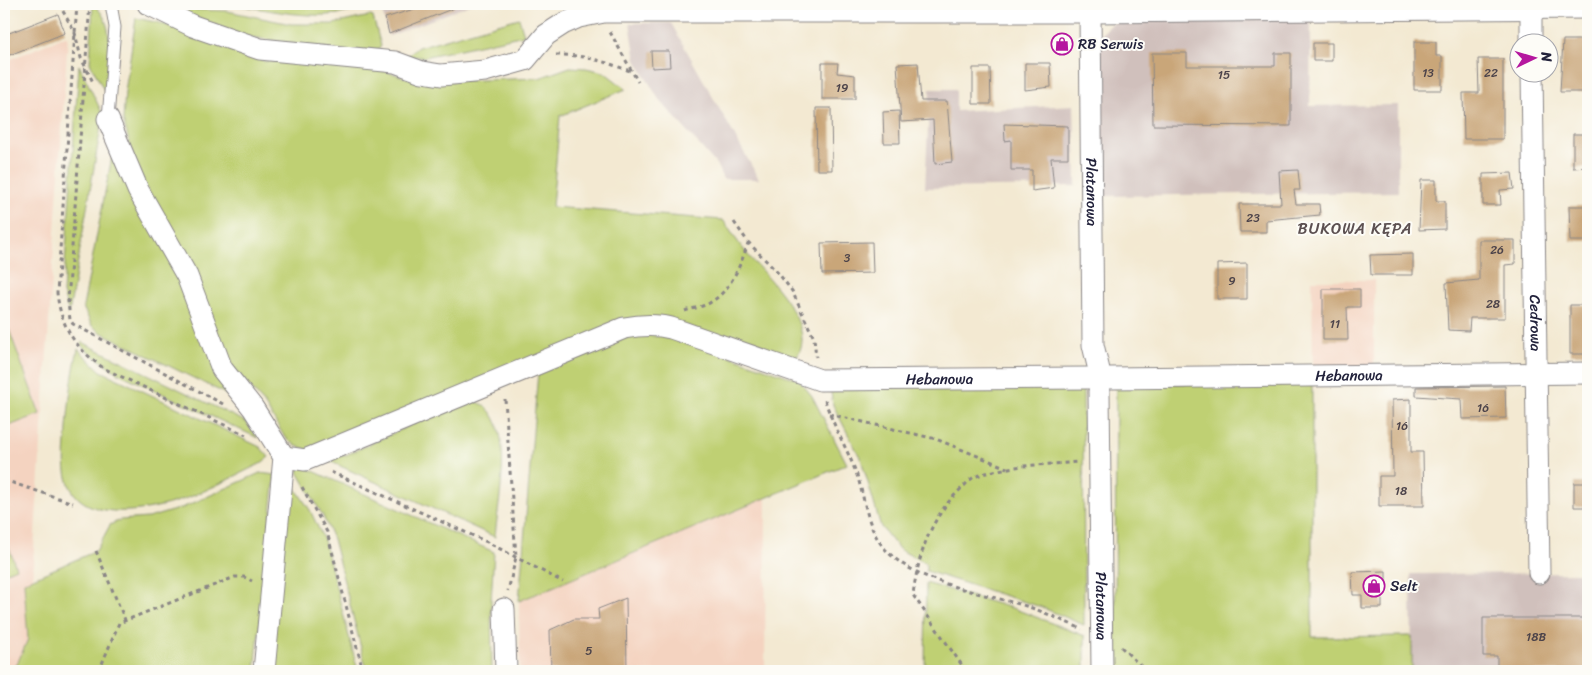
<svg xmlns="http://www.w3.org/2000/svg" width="1592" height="675" viewBox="0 0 1592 675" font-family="Sriracha,sans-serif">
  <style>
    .built { fill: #f4d3c0 }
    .industrial { fill: #d0c0bc }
    .green { fill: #bfd073; stroke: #707957 }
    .building { fill: #c9a679 }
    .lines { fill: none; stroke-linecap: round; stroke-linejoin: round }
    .service-casing { stroke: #8a8686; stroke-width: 13 }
    .minor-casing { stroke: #8a8686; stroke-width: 23 }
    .path { stroke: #8a8686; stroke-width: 3; stroke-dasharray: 4 4; stroke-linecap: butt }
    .service { stroke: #fff; stroke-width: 11 }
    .minor { stroke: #fff; stroke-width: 21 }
    .labels { text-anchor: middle; stroke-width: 4; stroke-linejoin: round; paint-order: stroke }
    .number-label { font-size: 12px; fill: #4c434a }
    .poi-label { font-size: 15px; fill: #22223b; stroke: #fdfcf7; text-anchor: start }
    .street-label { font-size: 15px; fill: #22223b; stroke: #fdfcf7 }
    .neighbourhood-label { font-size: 16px; letter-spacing: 1px; fill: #5c5051; stroke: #fdfcf7 }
  </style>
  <rect width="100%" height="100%" fill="#fdfcf7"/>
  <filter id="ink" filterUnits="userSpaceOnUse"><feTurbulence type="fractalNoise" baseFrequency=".02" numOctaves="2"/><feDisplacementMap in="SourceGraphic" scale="10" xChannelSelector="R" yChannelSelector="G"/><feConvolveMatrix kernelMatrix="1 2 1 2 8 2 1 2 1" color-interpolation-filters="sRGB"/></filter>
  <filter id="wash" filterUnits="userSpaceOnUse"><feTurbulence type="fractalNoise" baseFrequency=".0096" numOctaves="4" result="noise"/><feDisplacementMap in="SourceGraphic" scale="20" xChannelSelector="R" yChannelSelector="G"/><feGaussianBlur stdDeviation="1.12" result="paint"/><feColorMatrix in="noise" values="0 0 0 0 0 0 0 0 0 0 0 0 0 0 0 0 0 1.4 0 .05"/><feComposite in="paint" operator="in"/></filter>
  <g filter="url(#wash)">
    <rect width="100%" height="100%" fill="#f3e9d2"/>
    <path class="built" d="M68,35L32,579L24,582L28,640L14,671H4V62Z
      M1312,280H1374V367H1313Z
      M766,498L765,671H520L519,601Z"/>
    <path class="industrial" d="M380,4H472L389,36Z
      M1125,18H1311L1310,106L1398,105V192L1102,196L1099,46L1102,34L1111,24Z
      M630,23H671L759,179H723L716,164L658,98L636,60Z
      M930,89H956V111L1074,105L1076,186L925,188Z
      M1588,573V671H1412L1411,574Z"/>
    <path class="green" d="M93,4C119,25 107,64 105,92L90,63Z
      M368,4L367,7C322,23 283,12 237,5Z
      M174,9L227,11L291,24H333L370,16L373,17L381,46L379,49L350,52L244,36Z
      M136,18L160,23L264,61L371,66L407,78L454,81L539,78L570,67L586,68L604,72L626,89L560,116L552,207L723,220C731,232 739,244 748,255C767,278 818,325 797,357L788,360L673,321L310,450L296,446L284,436L264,403L227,362L135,163L123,120L125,92Z
      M519,18L524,35L424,57L407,56L418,47Z
      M79,65L103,115L69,313L63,293Z
      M113,151L171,261L232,397L102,333L92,326L83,307Z
      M4,316L40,414L4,428Z
      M660,332L799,380L812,396L847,464L519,601L538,372L623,334Z
      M82,342L246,422L258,438L118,373L85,349L81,345Z
      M78,349L101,371L260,447L269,457L260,464C232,477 199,496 169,504C140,512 80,522 68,481C63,465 66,445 67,428C69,402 72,375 78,349Z
      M1312,383V637L1412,636V671H1115L1116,384Z
      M1083,384L1084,625L1041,607L926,571V563L900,550L881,527L861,459L833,405L830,386Z
      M467,399C521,407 498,498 495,537L325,459L346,455Z
      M302,466L494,552L491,601L492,671H367L333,539L323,516L298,472L299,467Z
      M260,473L275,475L255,671H14L28,639L24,582L96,551L110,525L120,520L148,518L182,508Z
      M290,480L310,510L324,540L358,671H269Z
      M4,533L16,568L4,573Z
      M926,583L1015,609L1085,636V671H925Z"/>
    <g id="blocks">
      <path class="building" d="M430,4H453L454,8L389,34L385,18Z
        M58,14L65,33L7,56L4,47V35Z
        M1563,40H1588V92H1560Z
        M1414,42H1436V56H1442V90H1414Z
        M1313,43H1332V61H1313Z
        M651,51H669L670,67L652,68Z
        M1152,53H1187V66H1275V53H1291V126L1153,125Z
        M1478,59H1503V139H1464L1463,93H1479Z
        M822,63H838L837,73L855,75V99H822Z
        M918,63L921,101H947L952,162L935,164L933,120L901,122L897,64Z
        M1025,63H1050L1051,87L1025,90Z
        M973,68H990L991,104H973Z
        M816,108H831L832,170H817Z
        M899,111L900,143H884L883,112Z
        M1004,124L1068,126V158H1051L1054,188L1032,191V170H1011V140L1005,141Z
        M1573,134H1588V167L1573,168Z
        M1298,170L1300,190H1294L1296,204H1319L1320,215L1266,220V232H1240L1239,204H1281L1279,171Z
        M1512,173L1514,189L1500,190L1501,205H1483V174Z
        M1421,180H1436V201H1445V229L1419,230Z
        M1569,206H1588V241H1570Z
        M1479,240H1515V264L1505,265V318H1470L1469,331L1448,330L1446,283L1479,280Z
        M872,242L873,273L822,274L821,243Z
        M1413,254V275H1371L1370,255Z
        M1247,263V299H1217V264Z
        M1323,289H1360V307H1347L1348,340H1323Z
        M1570,305H1588V354H1570Z
        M1505,386L1506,418L1462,419L1461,399L1416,396V387Z
        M1411,399V452H1423L1424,506H1379V476H1393L1392,400Z
        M1574,483H1588V507H1574Z
        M1386,571V591H1382V608H1362V595H1353L1352,572Z
        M626,598L627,671H551L550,630L574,619H599L598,609Z
        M1483,618H1588V671H1497V656H1483Z"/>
    </g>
  </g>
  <g filter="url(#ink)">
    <use href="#blocks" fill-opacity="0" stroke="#8a8686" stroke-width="1"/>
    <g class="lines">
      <g class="service-casing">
        <path id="service" d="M108,119L115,27L111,4"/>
      </g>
      <g class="minor-casing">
        <g id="minor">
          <path d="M148,4L193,26L260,49L395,62L422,72L441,75L485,71L525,60L546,35L563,24L579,17L604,12H1090L1588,8"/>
          <path d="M1531,4V42"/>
          <path id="s1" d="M1090,12L1093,345L1099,370"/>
          <path id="s2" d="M1532,72L1539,573"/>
          <path d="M108,119L138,190L187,276L222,369L253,408L284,457L264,671"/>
          <path id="s3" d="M1110,378L1588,373"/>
          <path id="s4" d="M1099,391L1102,671"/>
          <path id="s5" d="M284,457L305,460L624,328C641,325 655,324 671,328L820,380L1090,378"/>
          <path d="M504,609L506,671"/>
        </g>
      </g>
      <path class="path" d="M59,4L75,33L81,58L94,84
        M77,4L57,293C61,328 76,349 105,369L246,435
        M90,4L68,301L70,320L73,324L223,404
        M610,32L638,82
        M556,55C582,54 606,62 630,71
        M734,222L748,242L779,274L792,291L814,338L816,357
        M685,311C693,308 704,307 711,302C731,290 741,264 748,243
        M505,399L516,557L508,591
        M825,400C832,424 846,446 855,470C865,495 865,522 881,544C910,584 987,593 1032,608C1049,614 1065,622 1082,629
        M829,414L936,439L1007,468
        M331,472L487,542L563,582
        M4,480L73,503
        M302,487L327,532L363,671
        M96,551L125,620
        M1121,647L1146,671
        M99,671L119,623L235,577H244L252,581
        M966,671L913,595C918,555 931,515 963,487C967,483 972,477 977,476C1010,464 1046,465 1079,462"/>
      <use href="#service" class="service"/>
      <use href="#minor" class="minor"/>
    </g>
  </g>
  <defs>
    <g id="shop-ring" transform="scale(1.125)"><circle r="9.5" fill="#fdfcf7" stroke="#b5179e" stroke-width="1.5"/><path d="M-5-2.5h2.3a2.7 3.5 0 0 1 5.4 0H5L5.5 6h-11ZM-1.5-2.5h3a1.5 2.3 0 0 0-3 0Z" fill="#b5179e"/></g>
  </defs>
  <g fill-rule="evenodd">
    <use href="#shop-ring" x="1062" y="44"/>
    <use href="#shop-ring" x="1374" y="586"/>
  </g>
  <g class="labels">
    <g class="number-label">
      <text x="1428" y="77">13</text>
      <text x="1491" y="77">22</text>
      <text x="1224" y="79">15</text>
      <text x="842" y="92">19</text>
      <text x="1253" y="222">23</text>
      <text x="1497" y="254">26</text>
      <text x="847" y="262">3</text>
      <text x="1232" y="285">9</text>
      <text x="1493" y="308">28</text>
      <text x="1335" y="328">11</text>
      <text x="1483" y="412">16</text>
      <text x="1402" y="430">16</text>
      <text x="1401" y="495">18</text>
      <text x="1536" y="641">18B</text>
      <text x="589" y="655">5</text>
    </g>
    <g class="poi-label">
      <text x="1078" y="49">RB Serwis</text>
      <text x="1390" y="591">Selt</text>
    </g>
    <g class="street-label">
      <text dy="5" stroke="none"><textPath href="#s1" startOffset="180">Platanowa</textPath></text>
      <text dy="5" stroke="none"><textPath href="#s2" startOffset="251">Cedrowa</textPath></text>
      <text dy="5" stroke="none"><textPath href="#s3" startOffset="239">Hebanowa</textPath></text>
      <text dy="5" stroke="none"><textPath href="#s5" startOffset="691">Hebanowa</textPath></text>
      <text dy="5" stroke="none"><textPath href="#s4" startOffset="215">Platanowa</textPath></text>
    </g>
    <g class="neighbourhood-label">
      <text x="1355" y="234">BUKOWA KĘPA</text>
    </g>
  </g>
  <rect width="1592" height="675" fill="none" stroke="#fdfcf7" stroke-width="20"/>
  <g transform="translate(1534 58) rotate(85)"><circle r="24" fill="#fdfcf7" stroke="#a5a5ac"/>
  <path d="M0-4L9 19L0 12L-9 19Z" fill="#b5179e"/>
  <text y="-8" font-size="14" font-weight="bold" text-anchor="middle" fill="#22223b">N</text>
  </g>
</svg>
